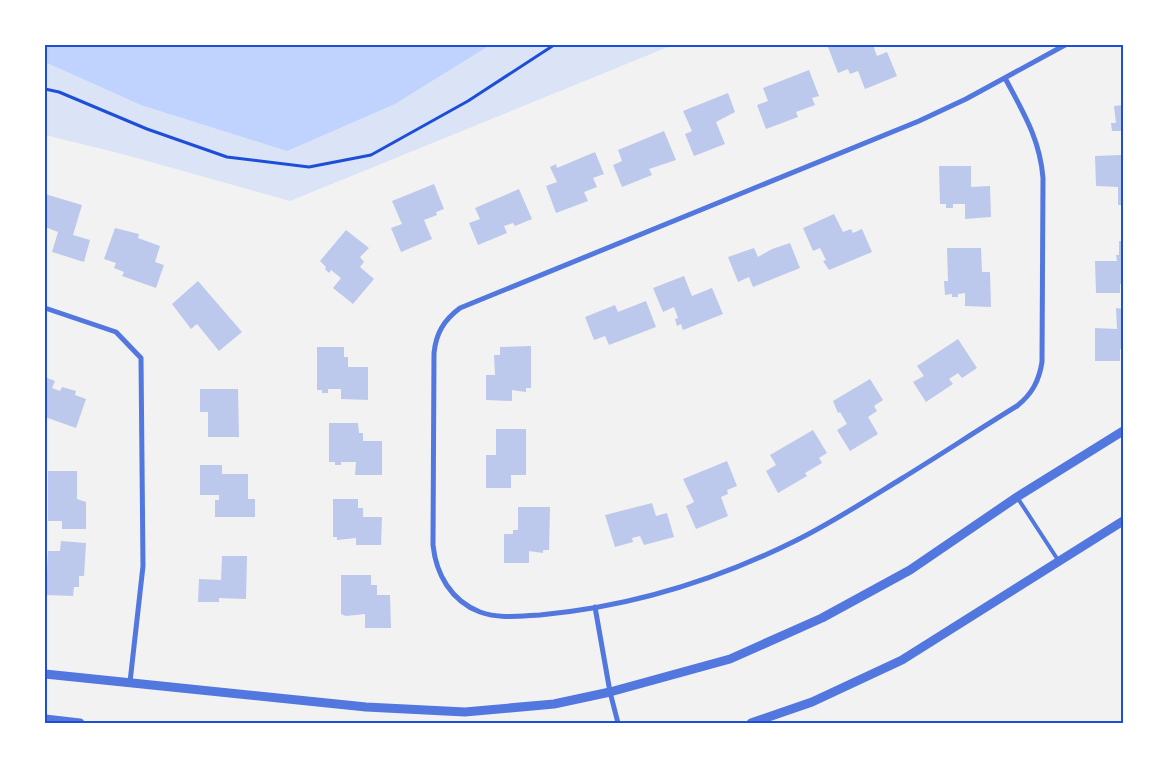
<svg xmlns="http://www.w3.org/2000/svg" width="1168" height="768" viewBox="0 0 1168 768" font-family="'Source Sans 3',sans-serif">
  <style>
    .green { fill: #dbe4f7 }
    .water { fill: #bfd3fe }
    .building { fill: #bdc9ec }
    .lines { fill: none; stroke-linecap: round; stroke-linejoin: round }
    .path { stroke: #1d4ed8; stroke-width: 3 }
    .service { stroke: #5277de; stroke-width: 4 }
    .minor { stroke: #5277de; stroke-width: 5 }
    .tertiary { stroke: #5277de; stroke-width: 9 }
    .neatline { fill: none; stroke: #1d4ed8; stroke-width: 2 }
  </style>
  <rect width="100%" height="100%" fill="#f2f2f2"/>
  <path class="green" d="M45,45H673L290,201L126,155L45,135Z"/>
  <path class="water" d="M45,45H490L395,104L287,151L141,105L45,62Z"/>
  <path class="building" d="M833,45H873L877,56L887,52L897,76L865,89L858,71L850,74L848,69L838,73L828,47Z
    M809,70L819,96L812,98L815,105L796,112L798,117L766,129L757,105L768,101L763,88Z
    M728,93L735,112L716,122L725,144L694,156L685,134L692,131L683,111Z
    M1123,105V131H1112L1111,123H1116L1114,106Z
    M664,131L676,160L649,169L652,175L622,187L613,165L622,161L618,150Z
    M595,152L604,174L593,178L597,187L584,192L588,201L556,213L546,186L557,182L550,167L556,164L557,168Z
    M1121,155V163H1123V205H1118V187L1096,186L1095,156Z
    M939,166H971V187L990,186L991,217L965,219V204H953V208H946V204H940Z
    M434,184L444,209L436,212L437,215L424,220L432,239L401,252L391,228L402,224L392,201Z
    M519,189L532,219L515,226L513,223L504,226L507,233L478,245L469,223L480,219L475,208Z
    M45,194L82,205L73,235L90,240L84,262L52,252L58,232L45,227Z
    M834,214L843,232L851,229L853,233L862,229L872,252L829,270L823,261L826,260L820,248L813,251L803,228Z
    M115,228L139,234L138,238L160,246L155,262L164,265L156,288L122,276L124,272L114,268L116,263L104,259Z
    M346,230L369,248L360,257L364,262L360,267L374,279L353,304L333,288L341,278L331,270L329,273L325,269L326,267L320,261Z
    M1119,241H1123V284H1120V293H1096L1095,261H1117L1116,255H1119Z
    M790,243L800,268L753,287L749,277L738,282L728,257L754,248L758,257L772,249Z
    M947,248H981L982,272H990L991,307L965,306V293L958,294V297H952V294L945,295L944,281H948Z
    M684,276L692,296L712,288L723,314L683,330L681,324L677,326L675,319L678,318L674,307L663,312L653,288Z
    M198,281L242,332L219,351L197,324L191,329L172,304Z
    M646,301L656,327L609,345L605,336L594,340L585,317L615,305L618,312Z
    M1116,308L1123,309V350L1120,349V361H1095V328L1117,329Z
    M958,339L977,368L962,378L958,373L949,379L953,384L926,402L913,382L924,376L917,366Z
    M531,346V388H526V392L512,390V401L486,400V375H495L494,355H500V347Z
    M317,347H344V357H348V367H368V400L341,399V389H328V393H322V390H317Z
    M45,377L55,381L52,388L60,391L62,387L76,391L75,395L86,399L76,428L45,417Z
    M870,379L883,400L874,406L877,411L868,417L878,434L850,451L837,430L847,424L840,412L838,413L833,401Z
    M200,389H238L239,437H208V412H200Z
    M329,423H358L359,433H363V441H382V475H355L356,462H341V465H335V462H329Z
    M496,429H526V475H511V488H486V455H496Z
    M813,430L827,453L819,458L822,463L805,473L807,476L778,493L766,471L776,465L770,455Z
    M727,461L737,486L727,490L728,494L721,497L728,516L696,529L686,506L694,502L683,479Z
    M200,465H222V474H248V499H255V517H215V500H219V495H200Z
    M48,471H77V499L86,502V529H62V521H48Z
    M333,499H358V508H363V517H382L381,545H356V538L337,540V537H333Z
    M652,503L656,516L667,513L674,537L644,545L640,536L632,538L633,542L615,547L605,515Z
    M518,507H550L549,550H543V553L529,551V563H504V534H513V530H518Z
    M61,541L86,543L84,576H79V587H74L73,596L46,595L48,551H60Z
    M222,556H247L246,599L219,598V602H198L199,579L221,580Z
    M341,575H371V585H377V595H390L391,628H365V614L346,616L341,614Z"/>
  <g class="lines">
    <path class="path" d="M45,89L59,92L147,129L227,157L309,167L371,155L468,101L554,45"/>
    <path class="service" d="M1017,497L1058,560"/>
    <path class="minor" d="M1005,78C1023,112 1040,139 1043,178L1042,362C1039,381 1032,394 1017,406C978,430 940,455 901,479C867,500 833,522 797,540C717,580 629,607 540,615C520,616 499,619 480,612C451,601 436,574 433,545L434,353C436,333 444,320 460,308L919,121L966,99L1065,45
      M45,308L116,332L141,358L143,566L130,682
      M595,607L610,692L618,723"/>
    <path class="tertiary" d="M45,674L366,707L465,712L554,704L610,692L730,659L822,618L910,570L1017,497L1123,431
      M45,719L80,723
      M751,723L812,702L902,660L1123,521"/>
  </g>
  <rect width="1168" height="768" fill="none" stroke="#ffffff" stroke-width="92"/>
  <rect x="46" y="46" width="1076" height="676" class="neatline"/>
</svg>
